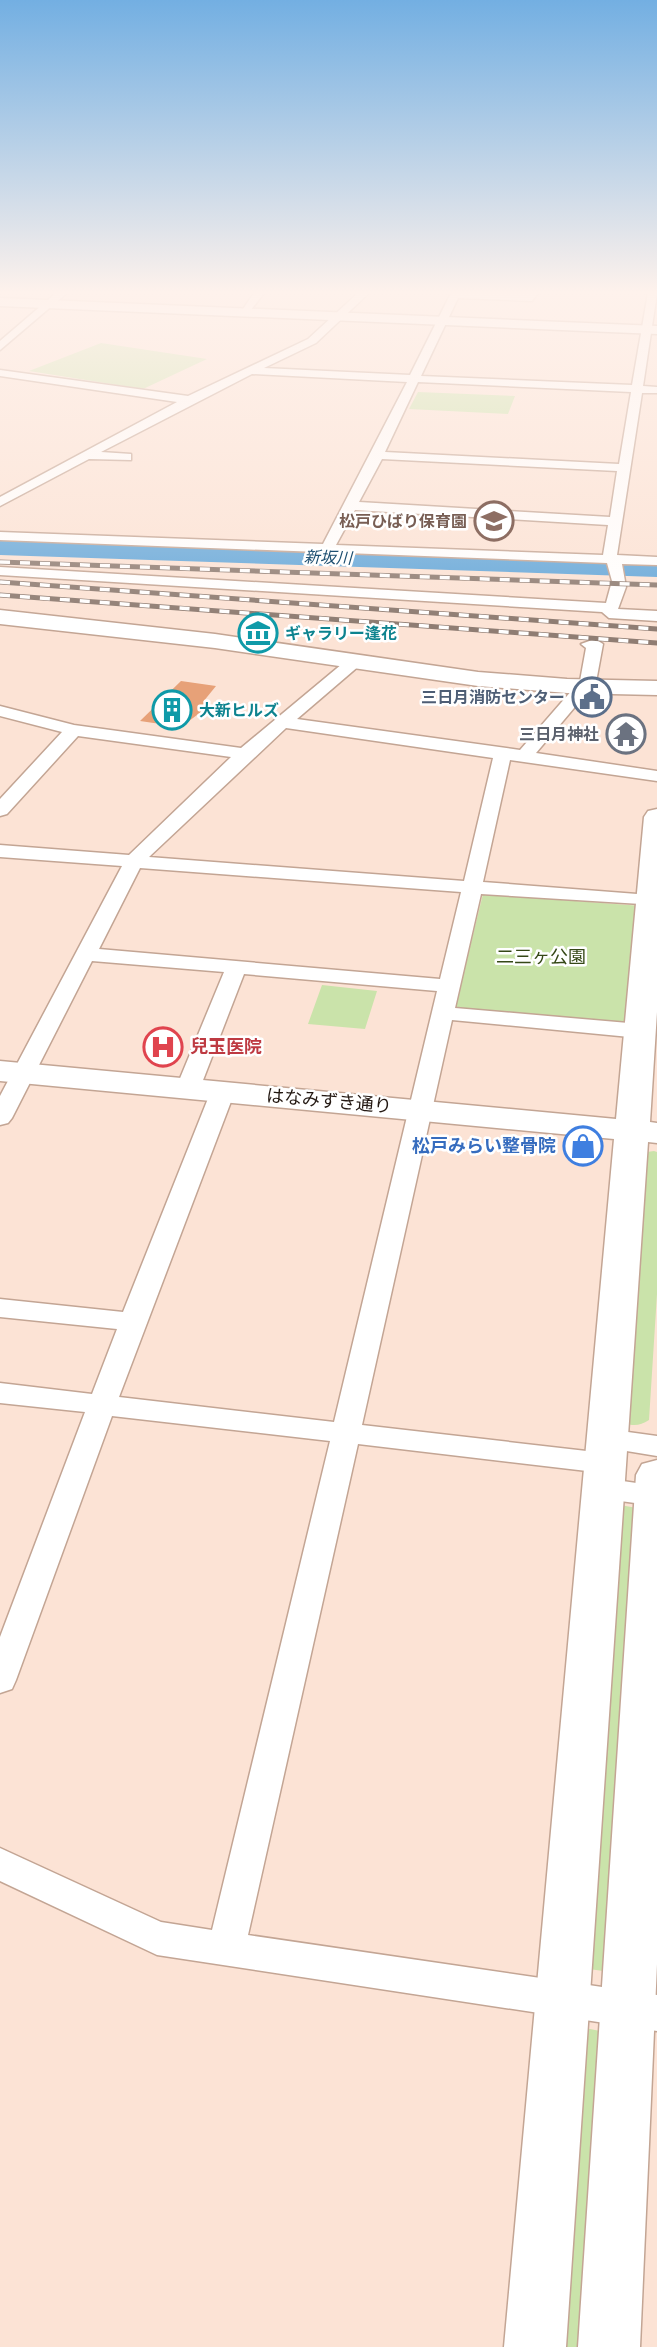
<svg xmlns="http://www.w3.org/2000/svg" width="657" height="2347" viewBox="0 0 657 2347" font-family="'Work Sans','Noto Sans JP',sans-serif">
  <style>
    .green { fill: #cae3aa }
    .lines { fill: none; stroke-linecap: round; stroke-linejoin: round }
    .river { fill: #65a8da; fill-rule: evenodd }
    .building { fill: #e7a178 }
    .street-casing { stroke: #c3a594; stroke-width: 3 }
    .secondary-casing { stroke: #c3a594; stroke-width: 3 }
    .street { fill: #fff; fill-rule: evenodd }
    .secondary { fill: #fff; fill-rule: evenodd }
    .rail-casing { stroke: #8f7d73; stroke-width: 5 }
    .rail { stroke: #fff; stroke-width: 3.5; stroke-dasharray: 10; stroke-linecap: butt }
    .labels { text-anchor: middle; stroke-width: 5; stroke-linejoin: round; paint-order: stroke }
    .far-education-label { font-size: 16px; font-weight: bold; fill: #785e54; stroke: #fff; text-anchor: end }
    .far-water-label { font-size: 16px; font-style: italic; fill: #1d4f71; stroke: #fff }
    .far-culture-label { font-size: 16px; font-weight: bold; fill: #0d838f; stroke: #fff; text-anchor: start }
    .far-service-label { font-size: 16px; font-weight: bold; fill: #4e5e75; stroke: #fff; text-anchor: end }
    .far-worship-label { font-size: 16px; font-weight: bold; fill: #5b616d; stroke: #fff; text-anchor: end }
    .park-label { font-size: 18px; fill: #354816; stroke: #fff }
    .health-label { font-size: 18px; font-weight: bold; fill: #be3a42; stroke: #fff; text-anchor: start }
    .street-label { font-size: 18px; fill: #231812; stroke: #fff }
    .shop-label { font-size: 18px; font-weight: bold; fill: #366cbe; stroke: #fff; text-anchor: end }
  </style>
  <rect width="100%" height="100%" fill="#fce3d5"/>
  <path class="green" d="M101,343L207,359L143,389L29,371Z
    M418,392L515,396L508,414L409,409Z
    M483,894L642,906L626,1023L455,1008Z
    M322,985L377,991L365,1029L308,1024Z
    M654,1151L657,1152V1294L649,1420C641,1425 636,1426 626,1424L647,1152Z
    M620,1505L637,1508L603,1971L589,1969Z
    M585,2028L605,2032L591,2347H547Z"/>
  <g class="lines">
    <path class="river" d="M0,537L657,559V577L0,555Z"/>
  </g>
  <path class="building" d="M181,681L216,686L203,702L209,706L181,727L140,721Z"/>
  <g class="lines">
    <g class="street-casing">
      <path id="street" d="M56,293H67L0,350V341Z
        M254,293H264L247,315H239Z
        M358,293H369L316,343L264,368L410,375L451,293H538L532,301L458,298L421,376L632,385L648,293H657L643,386L657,387V393H642L617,555L657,557V565L622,564L626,587L618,609L657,611V621L609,618L602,612L0,575V567L606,603L612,581L607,563L0,540V532L323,544L407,382L252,374L101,452L131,454V460L89,459L0,506V497L177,402L0,376V370L188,396L308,339ZM418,382L631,392L619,464L385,452ZM382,459L617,471L610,517L359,502ZM355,510L608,525L603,555L336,545Z
        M595,639L603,644L596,682L536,753L657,771V781L510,760L483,882L650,895L657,897V905L481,894L455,1008L640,1024L651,1031L640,1038L452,1020L362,1425L604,1453L614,1456L619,1463L614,1470L604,1473L358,1444L248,1935L657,1995V2031L157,1955L0,1881V1848L161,1922L212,1930L330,1441L112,1416L16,1680L12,1689L0,1693V1637L85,1412L0,1403V1383L92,1394L117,1329L0,1317V1299L123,1312L211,1091L215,1086H231L235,1091L119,1397L334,1422L437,991L244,974L200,1088L196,1093H180L176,1088L224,972L92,961L12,1118L8,1123L0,1125V1096L122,866L0,857V845L129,855L231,757L78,736L7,814L0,816V799L62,732L0,716V706L74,725L241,748L348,659H360V665L297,719L520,750L580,681L586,648L581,644ZM286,728L493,758L464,881L149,857ZM140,868L461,892L440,979L99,949Z
        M606,1429L657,1436V1456L596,1446L592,1439L596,1432Z
        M602,1478L657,1486V1506L591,1497L587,1489L591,1481Z"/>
    </g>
    <g class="secondary-casing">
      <path id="secondary" d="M0,298L657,326V334L0,306Z
        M0,610L215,634L478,672L567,679L657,681V695L567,693L478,686L215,648L0,624Z
        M657,809V1012L650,1122L657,1123V1143L648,1142L566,2347H504L614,1139L0,1081V1061L616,1119L644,817L648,811Z
        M657,1460V1964L640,2347H578L636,1475L642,1464Z"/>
    </g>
    <use href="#street" class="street"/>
    <use href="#secondary" class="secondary"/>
    <g class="rail-casing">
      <path id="rail" d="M0,562L657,585
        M0,582L657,629
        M0,595L657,643"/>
    </g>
    <use href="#rail" class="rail"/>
  </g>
  <linearGradient id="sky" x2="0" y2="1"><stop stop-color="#73afe2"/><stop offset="0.47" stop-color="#fef2ec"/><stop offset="1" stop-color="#fef2ec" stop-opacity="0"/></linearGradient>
  <rect width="657" height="622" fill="url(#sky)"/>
  <defs>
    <g id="school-ring" transform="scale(2.0125)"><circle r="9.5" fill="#fff" stroke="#8d6e63" stroke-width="1.5"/><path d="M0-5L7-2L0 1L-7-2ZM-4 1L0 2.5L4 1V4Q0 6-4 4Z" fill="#8d6e63"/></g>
    <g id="museum-ring" transform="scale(2.0125)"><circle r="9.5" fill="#fff" stroke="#0f9aa8" stroke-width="1.5"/><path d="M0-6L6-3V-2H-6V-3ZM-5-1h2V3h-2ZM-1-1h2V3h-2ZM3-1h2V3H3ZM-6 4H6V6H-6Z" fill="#0f9aa8"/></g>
    <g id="civic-ring" transform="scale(2.0125)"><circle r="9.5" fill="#fff" stroke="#5c6f8a" stroke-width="1.5"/><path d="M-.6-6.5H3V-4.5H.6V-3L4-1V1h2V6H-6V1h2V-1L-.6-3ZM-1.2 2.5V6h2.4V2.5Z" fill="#5c6f8a"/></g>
    <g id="building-ring" transform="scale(2.0125)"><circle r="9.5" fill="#fff" stroke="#0f9aa8" stroke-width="1.5"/><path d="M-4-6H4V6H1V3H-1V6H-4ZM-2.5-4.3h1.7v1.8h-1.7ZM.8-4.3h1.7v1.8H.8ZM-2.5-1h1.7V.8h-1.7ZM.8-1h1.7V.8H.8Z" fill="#0f9aa8"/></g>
    <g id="temple-ring" transform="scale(2.0125)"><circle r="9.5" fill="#fff" stroke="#6b7280" stroke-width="1.5"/><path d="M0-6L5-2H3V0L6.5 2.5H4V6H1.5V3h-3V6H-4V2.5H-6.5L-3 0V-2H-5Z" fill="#6b7280"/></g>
    <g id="hospital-ring" transform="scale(2.0125)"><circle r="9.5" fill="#fff" stroke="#e0444e" stroke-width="1.5"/><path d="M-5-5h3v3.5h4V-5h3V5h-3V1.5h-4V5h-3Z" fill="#e0444e"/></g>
    <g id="shop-ring" transform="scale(2.0125)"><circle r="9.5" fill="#fff" stroke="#3f7fe0" stroke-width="1.5"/><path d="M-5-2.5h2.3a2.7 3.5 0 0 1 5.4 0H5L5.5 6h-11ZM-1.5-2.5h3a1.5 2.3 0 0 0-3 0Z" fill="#3f7fe0"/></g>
  </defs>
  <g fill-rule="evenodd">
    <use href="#school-ring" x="494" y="521"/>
    <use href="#museum-ring" x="258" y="633"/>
    <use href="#civic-ring" x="592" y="697"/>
    <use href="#building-ring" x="172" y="710"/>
    <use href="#temple-ring" x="626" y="734"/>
    <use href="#hospital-ring" x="163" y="1047"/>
    <use href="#shop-ring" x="583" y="1146"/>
  </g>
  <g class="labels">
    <g class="far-education-label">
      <text x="467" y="527">松戸ひばり保育園</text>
    </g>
    <g class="far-water-label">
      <text transform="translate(328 557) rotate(2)" y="6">新坂川</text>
    </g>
    <g class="far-culture-label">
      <text x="285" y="639">ギャラリー逢花</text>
      <text x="199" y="716">大新ヒルズ</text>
    </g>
    <g class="far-service-label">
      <text x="565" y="703">三日月消防センター</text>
    </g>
    <g class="far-worship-label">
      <text x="599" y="740">三日月神社</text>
    </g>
    <g class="park-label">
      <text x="541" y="963">二三ヶ公園</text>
    </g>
    <g class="health-label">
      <text x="190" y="1053">兒玉医院</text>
    </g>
    <g class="street-label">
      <text transform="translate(329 1101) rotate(5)" y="6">はなみずき通り</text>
    </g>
    <g class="shop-label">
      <text x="556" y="1152">松戸みらい整骨院</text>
    </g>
  </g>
</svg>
